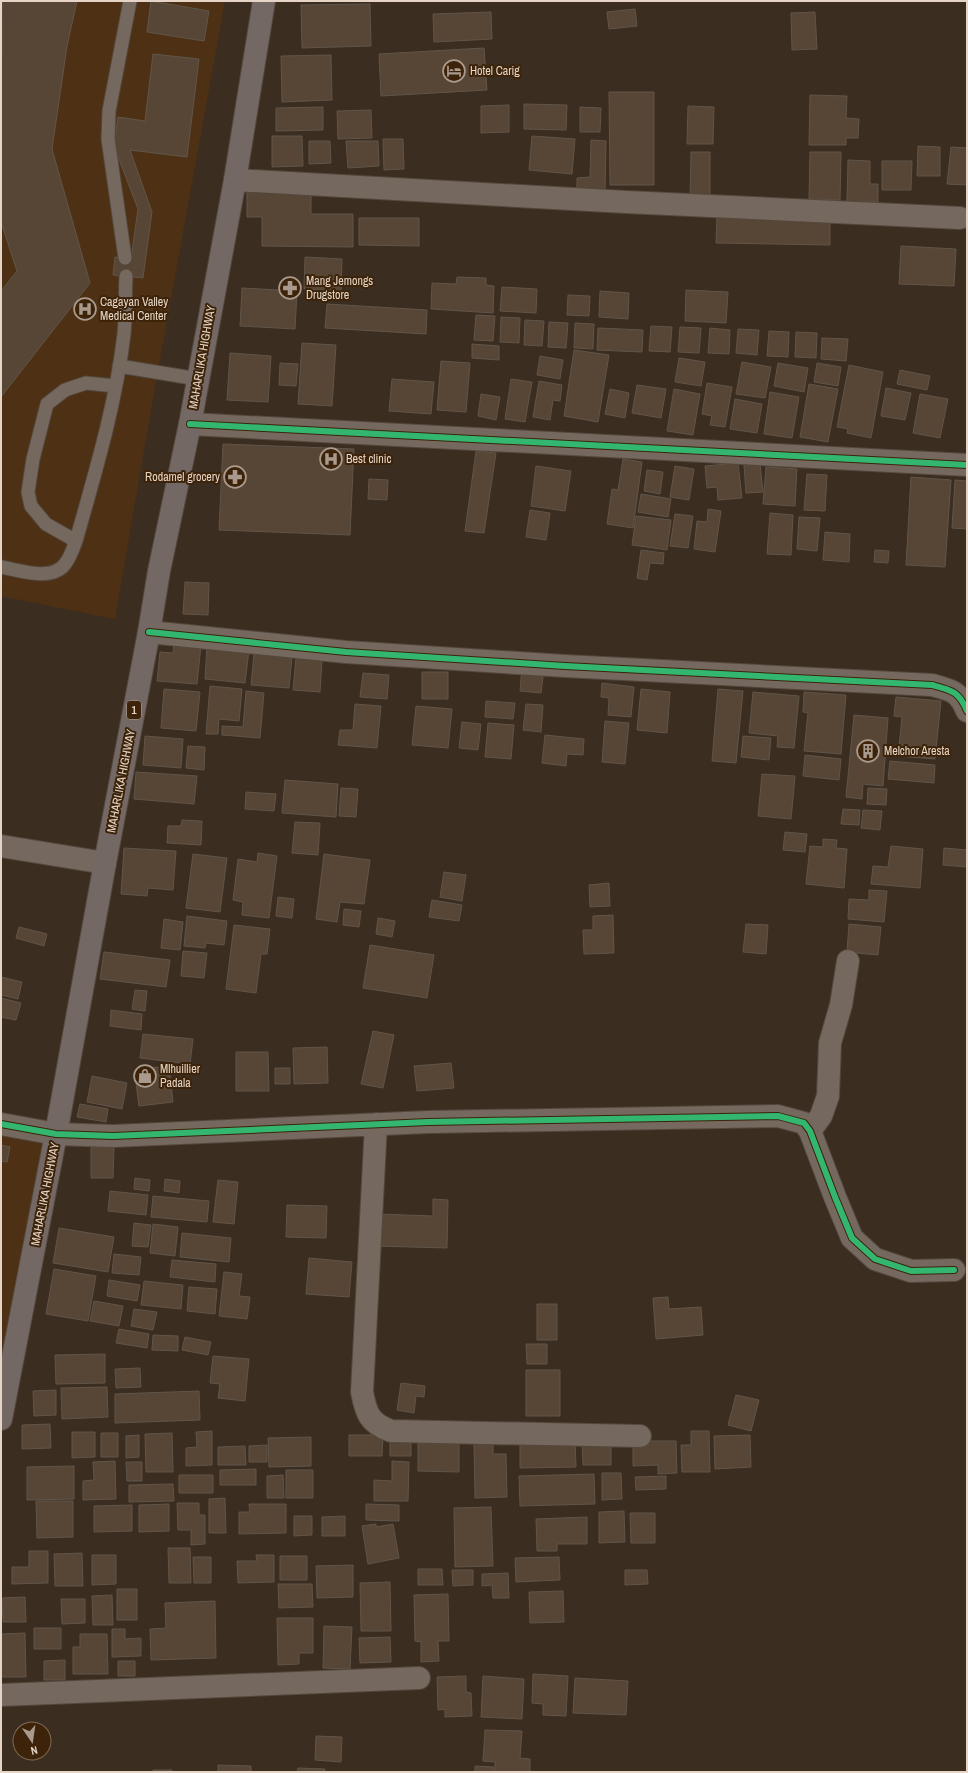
<svg xmlns="http://www.w3.org/2000/svg" width="968" height="1773" viewBox="0 0 968 1773" font-family="'Archivo Narrow',sans-serif">
  <style>
    .built { fill: #4e3114 }
    .building { fill: #574636; stroke: #60554a }
    .lines { fill: none; stroke-linecap: round; stroke-linejoin: round }
    .service-casing { stroke: #54483d; stroke-width: 15 }
    .minor-casing { stroke: #54483d; stroke-width: 24 }
    .trunk-casing { stroke: #54483d; stroke-width: 24 }
    .service { stroke: #75695f; stroke-width: 13 }
    .minor { stroke: #75695f; stroke-width: 22 }
    .trunk { stroke: #746864; stroke-width: 22 }
    .cycleway-casing { stroke: #3c2309; stroke-width: 8 }
    .cycleway { stroke: #33b770; stroke-width: 6 }
    .labels { text-anchor: middle; stroke-width: 4; stroke-linejoin: round; paint-order: stroke }
    .shield { fill: #3c2309; stroke: #b3a08e; stroke-width: 1 }
    .shield-label { font-size: 11px; font-weight: bold; fill: #e6d5c7 }
    .poi-label { font-size: 12px; fill: #e6d5c7; stroke: #3c2309; text-anchor: start }
    .street-label { font-size: 12px; fill: #e6d5c7; stroke: #3c2309 }
  </style>
  <rect width="100%" height="100%" fill="#3b2d20"/>
  <path class="built" d="M1,1H225L156,381L115,619L1,596Z
    M1,1122L56,1134L1,1419Z"/>
  <path class="building" d="M2,1H77L67,46L52,149L90,283L1,397V291L17,271L1,222Z
    M151,1L209,11L204,41L147,32Z
    M370,4L371,46L302,48L301,5Z
    M635,9L637,26L609,29L607,12Z
    M491,12L492,39L434,42L433,14Z
    M815,12L817,49L792,50L791,13Z
    M484,48L487,90L381,96L379,54Z
    M153,54L199,59L187,157L130,150L152,212L143,278L113,275L115,257L131,259L138,209L114,146L118,117L145,121Z
    M331,55L332,100L282,102L281,56Z
    M609,92H654V185H610Z
    M810,95L847,96L846,118L859,119L858,138H846V145H809Z
    M524,104L567,105L566,130L524,129Z
    M509,105V132L481,133V106Z
    M688,106L714,107L713,144H687Z
    M323,107V130L276,131V108Z
    M580,107L601,108L600,132H580Z
    M371,110L372,138L338,139L337,111Z
    M272,136H302L303,166L272,167Z
    M532,136L575,139L572,174L529,170Z
    M383,139H403L404,169L384,170Z
    M591,140L606,141L605,192H577V178L590,177Z
    M309,141H330L331,163L309,164Z
    M346,141H378L379,166L348,168Z
    M918,146L940,147V176H917Z
    M951,147L967,148V185L947,184Z
    M691,152H710V200H690Z
    M810,152H841L840,200L809,199Z
    M848,160L870,161V184H878V202H847Z
    M882,161H912L911,190H882Z
    M247,185L311,186V214H353V247L262,246V217H247Z
    M717,215L830,217V245L716,243Z
    M359,218H419V246L359,245Z
    M901,246L956,249L954,286L899,284Z
    M305,257L342,259L341,291L304,289Z
    M457,277L486,278V285L494,286L493,313L431,309L432,283L456,284Z
    M502,287L537,289L536,313L500,311Z
    M242,288L297,291L295,329L240,326Z
    M686,290L728,292L726,323L685,321Z
    M600,291L629,293L628,319L599,317Z
    M568,295L590,296L589,316L567,315Z
    M327,304L427,310L426,334L325,328Z
    M476,315L495,316L493,341L474,340Z
    M501,317L520,318L519,343L500,342Z
    M525,320L544,321L542,346L524,345Z
    M549,322L568,323L566,348L548,347Z
    M575,323L594,324L593,349L574,348Z
    M651,326L672,327L670,352L649,351Z
    M680,327L701,328L699,353L678,352Z
    M598,328L643,330L642,352L597,350Z
    M710,328L730,330L729,354L708,353Z
    M738,329L759,330L757,355L736,353Z
    M769,331L789,332L788,357L767,356Z
    M796,332L817,333L816,358L795,357Z
    M822,338L848,339L846,361L821,359Z
    M302,343L336,345L332,406L298,404Z
    M472,344L499,346V360L472,358Z
    M574,350L609,355L598,422L564,416Z
    M230,353L271,356L268,402L227,400Z
    M540,356L563,360L560,379L537,375Z
    M679,358L705,362L701,386L675,382Z
    M441,361L470,363L466,412L437,410Z
    M742,362L771,367L765,398L736,394Z
    M280,363L298,364L296,386L279,385Z
    M778,363L808,368L804,392L774,386Z
    M817,363L841,367L838,386L814,382Z
    M849,365L883,372L871,438L847,433L848,429L837,427Z
    M900,370L930,376L927,390L897,384Z
    M392,379L434,382L431,414L389,411Z
    M511,379L532,382L525,422L505,419Z
    M539,381L562,385L560,401L553,400L550,420L533,417Z
    M707,383L732,387L725,427L710,425L712,416L702,414Z
    M809,384L838,389L828,442L800,437Z
    M637,385L666,389L661,418L632,413Z
    M886,388L911,393L905,420L881,416Z
    M610,389L629,393L625,418L605,414Z
    M674,389L700,394L693,435L667,431Z
    M770,392L799,397L792,438L764,434Z
    M481,394L500,397L496,420L478,416Z
    M920,394L948,399L940,438L913,433Z
    M735,399L762,404L757,433L730,429Z
    M223,444L354,449L350,535L219,530Z
    M476,451L496,453L484,533L465,531Z
    M623,459L642,462L633,528L607,524L612,489L618,490Z
    M738,463L742,498L718,500L717,487L707,488L705,466Z
    M760,464L763,492L746,493L744,465Z
    M536,466L571,471L565,511L531,506Z
    M675,466L694,469L689,500L670,497Z
    M766,467L797,469L795,506L763,504Z
    M647,470L663,472L660,494L644,491Z
    M807,474L827,475L825,511L804,510Z
    M911,477L951,480L945,567L906,565Z
    M369,479L388,480L387,500L368,499Z
    M955,480L967,481V529L952,528Z
    M641,494L671,499L668,517L638,512Z
    M708,509L721,511L715,552L694,549L697,521L707,522Z
    M530,510L550,513L546,540L526,537Z
    M770,513L793,515L791,555L767,554Z
    M675,514L693,516L688,548L670,546Z
    M636,516L671,520L667,550L632,545Z
    M799,517L820,518L817,551L797,549Z
    M825,532L850,534L849,562L823,560Z
    M641,550L664,553L663,564L650,563L647,580L637,578Z
    M875,550L889,551L888,563L874,562Z
    M185,582L209,583L208,615L183,614Z
    M174,642L201,645L197,684L157,681L160,652L173,653Z
    M207,646L249,650L245,683L205,679Z
    M254,654L292,657L289,688L251,685Z
    M296,658L322,660L320,692L293,690Z
    M522,667L544,669L541,693L520,691Z
    M422,672H448V699H422Z
    M363,673L389,675L387,699L360,697Z
    M602,683L634,687L631,717L608,715L609,698L601,697Z
    M210,686L242,689L239,721L219,719L218,734H206Z
    M164,689L200,692L196,731L161,728Z
    M641,689L670,692L667,733L637,730Z
    M718,689L743,691L736,763L712,761Z
    M246,691L264,693L260,738L222,735V726L243,727Z
    M753,692L799,696L794,748L777,747L778,736L749,733Z
    M804,692L846,695L841,754L804,751L808,713L803,712Z
    M896,697L941,701L935,759L898,756L902,717L894,716Z
    M486,701L515,703L513,719L485,717Z
    M355,704L381,706L377,748L338,745L340,730H353Z
    M526,704L543,705L541,732L523,730Z
    M416,706L452,709L448,748L412,745Z
    M854,715L888,718L883,786L863,784L862,799L846,797Z
    M605,721L629,723L625,764L602,762Z
    M462,722L481,724L478,750L459,748Z
    M488,723L514,725L511,759L485,757Z
    M545,735L584,739L583,755L567,754L566,766L542,763Z
    M145,736L183,739L181,768L143,765Z
    M743,736L771,738L769,760L741,757Z
    M188,746L205,747L204,770L186,768Z
    M805,755L841,759L839,780L803,776Z
    M890,761L935,765L934,783L888,779Z
    M136,772L197,776L194,804L134,799Z
    M762,774L795,776L791,819L758,816Z
    M285,780L338,784L336,817L282,813Z
    M341,788L358,789L356,817L339,816Z
    M868,788L887,789L886,805L867,804Z
    M246,792L276,794L274,811L245,809Z
    M843,809L860,810L859,825L841,824Z
    M863,810L882,811L880,830L861,828Z
    M182,820L202,821L201,845L167,843L168,826H181Z
    M295,822L320,823L318,855L292,853Z
    M785,832L807,834L805,852L783,850Z
    M823,839L837,840L836,848L847,849L844,888L806,884L810,846L823,847Z
    M891,846L923,849L920,888L871,884L873,866L888,867Z
    M124,848L176,851L173,890L148,888L147,896L121,894Z
    M944,848L967,850V867L943,865Z
    M258,853L277,856L269,918L242,915L243,902L233,900L238,859L257,862Z
    M193,854L227,858L220,912L186,908Z
    M324,854L370,860L364,904L340,902L337,922L316,919Z
    M444,872L466,875L462,901L440,897Z
    M609,883L610,906L590,907L589,885Z
    M869,890L887,891L884,922L848,919L849,899L869,900Z
    M278,897L294,899L292,918L276,916Z
    M432,900L462,905L459,921L429,917Z
    M344,909L361,911L359,927L343,925Z
    M613,915L614,953L584,954L583,930H593V916Z
    M187,916L227,921L224,945L206,943L205,948L184,946Z
    M378,918L395,921L392,937L376,934Z
    M164,919L183,922L180,950L161,948Z
    M746,924L768,925L766,954L743,952Z
    M849,924L881,927L878,955L847,952Z
    M234,925L270,929L267,954H261L256,993L226,989Z
    M19,927L47,934L44,946L16,938Z
    M370,945L434,955L427,998L363,988Z
    M183,951L207,953L204,978L181,976Z
    M104,952L170,960L166,987L100,979Z
    M1,977L22,982L18,999L1,995Z
    M135,990L147,991L145,1011L132,1009Z
    M1,998L21,1003L16,1020L1,1017Z
    M111,1010L142,1014L141,1030L110,1026Z
    M373,1031L394,1035L383,1088L361,1084Z
    M143,1034L193,1039L190,1064L140,1058Z
    M327,1047L328,1083L294,1084L293,1048Z
    M236,1052H268L269,1091H236Z
    M451,1063L454,1088L417,1091L414,1066Z
    M169,1066L173,1102L139,1106L136,1083L150,1082L149,1068Z
    M275,1068H290V1084H275Z
    M92,1076L127,1083L122,1109L87,1102Z
    M80,1104L108,1109L106,1122L77,1117Z
    M1,1145L10,1147L7,1162L1,1161Z
    M91,1147H114L113,1178H91Z
    M135,1178L150,1180L149,1191L134,1189Z
    M165,1179L180,1181L179,1193L164,1191Z
    M218,1180L238,1182L234,1224L213,1222Z
    M110,1191L148,1195L146,1215L108,1211Z
    M153,1196L209,1201L207,1222L151,1217Z
    M433,1199L448,1200L447,1248L376,1246L378,1214L433,1216Z
    M287,1205L327,1206L326,1238L286,1237Z
    M134,1223L151,1225L148,1247L132,1246Z
    M153,1224L178,1227L175,1256L150,1253Z
    M59,1228L114,1237L108,1272L53,1263Z
    M182,1233L231,1238L229,1262L180,1257Z
    M114,1254L141,1257L139,1275L112,1273Z
    M309,1258L352,1262L349,1297L306,1294Z
    M172,1260L216,1264L215,1282L170,1277Z
    M54,1269L96,1276L88,1321L46,1314Z
    M224,1272L242,1274L239,1296L250,1297L247,1319L219,1316Z
    M109,1280L140,1285L137,1301L107,1296Z
    M144,1281L183,1285L181,1309L141,1305Z
    M189,1287L217,1289L215,1314L187,1311Z
    M668,1297L669,1309L701,1307L703,1335L656,1339L653,1298Z
    M94,1301L123,1306L119,1326L90,1321Z
    M537,1304H557V1340H537Z
    M134,1309L157,1312L153,1330L131,1326Z
    M119,1329L149,1334L147,1348L116,1343Z
    M153,1335L178,1336V1351L152,1350Z
    M185,1337L211,1342L208,1355L182,1350Z
    M526,1344H547V1364H527Z
    M105,1354V1383L56,1384L55,1355Z
    M213,1356L249,1359L245,1401L218,1398L220,1384L210,1383Z
    M140,1368L141,1387L116,1388L115,1369Z
    M526,1370H560V1416H526Z
    M401,1383L425,1386L424,1397L416,1396L414,1413L397,1410Z
    M107,1387L108,1417L62,1419L61,1388Z
    M56,1390V1415L34,1416L33,1391Z
    M199,1391L200,1420L115,1423V1394Z
    M736,1395L759,1400L751,1431L728,1425Z
    M50,1424L51,1448L22,1449V1425Z
    M212,1431V1465L186,1466V1448L197,1447L196,1432Z
    M691,1431H709L710,1472H682L681,1445H691Z
    M72,1432H95V1457L72,1458Z
    M101,1433H118V1457H101Z
    M172,1433L173,1472H146L145,1434Z
    M139,1435V1457L126,1458V1436Z
    M349,1435H383L382,1456H349Z
    M750,1435L751,1467L715,1469L714,1436Z
    M311,1437V1466L269,1467L268,1438Z
    M390,1440H411V1456H390Z
    M575,1441L576,1467L520,1468V1443Z
    M611,1441V1465H583L582,1442Z
    M633,1441H676L677,1473L658,1474V1465L633,1466Z
    M418,1443L459,1444V1472L418,1471Z
    M474,1443H493V1454H506L507,1497L475,1498Z
    M267,1445V1462H249V1446Z
    M245,1446L246,1465H218V1447Z
    M115,1461L116,1499L83,1500V1481L94,1480L93,1462Z
    M392,1461L409,1462L408,1501H374V1480L392,1481Z
    M126,1462H142V1481H127Z
    M74,1466V1499L27,1500V1467Z
    M256,1469V1485H220V1470Z
    M286,1470H313V1498H286Z
    M602,1473H621L622,1499L602,1500Z
    M594,1474L595,1504L520,1506L519,1476Z
    M179,1475H213V1493H179Z
    M283,1475L284,1498H267V1476Z
    M666,1476V1489L636,1490L635,1477Z
    M173,1484L174,1501L129,1502V1485Z
    M225,1498L226,1533H209V1499Z
    M36,1501H73V1537L37,1538Z
    M177,1503H199V1515H205V1544L191,1545V1530H178Z
    M169,1504V1531L139,1532V1505Z
    M249,1504H286V1533L239,1534V1512H250Z
    M366,1504L399,1505V1521L366,1520Z
    M132,1505V1531L94,1532V1506Z
    M491,1507L493,1566L455,1567L454,1508Z
    M624,1511L625,1542L599,1543V1512Z
    M630,1513H655V1543H631Z
    M294,1516H312V1535L294,1536Z
    M345,1516V1536H322V1517Z
    M587,1517V1544H557V1551H537L536,1519Z
    M376,1524V1527L393,1524L399,1558L368,1564L362,1526Z
    M168,1548H190L191,1583H169Z
    M29,1551H48V1583L12,1584V1567H29Z
    M82,1553L83,1586H55L54,1554Z
    M92,1555H116V1584L92,1585Z
    M256,1555H274V1582L238,1583L237,1561H257Z
    M280,1556H307V1580H280Z
    M193,1557H211V1583H194Z
    M559,1557L560,1580L516,1582L515,1558Z
    M353,1565V1597L317,1598L316,1566Z
    M418,1569H442L443,1585H418Z
    M452,1570H473V1585L453,1586Z
    M625,1570H647L648,1584L625,1585Z
    M508,1573L509,1598H493L492,1585L482,1586V1574Z
    M390,1582L391,1631H361L360,1583Z
    M278,1584H312L313,1607L279,1608Z
    M117,1589H137V1620H117Z
    M563,1591L564,1622L530,1623L529,1592Z
    M448,1594L449,1641H438L439,1661L421,1662V1642L415,1641L414,1595Z
    M112,1595L113,1625H93L92,1596Z
    M25,1597L26,1622H3L2,1598Z
    M61,1599H85V1623L62,1624Z
    M215,1601L216,1658L151,1660L150,1629L166,1628L165,1603Z
    M277,1618H313V1653H299V1664L278,1665Z
    M324,1626L352,1627L350,1669L323,1668Z
    M34,1628H61V1649H34Z
    M112,1629H125V1639L141,1638V1656L112,1657Z
    M25,1633L26,1677H1V1634Z
    M80,1634H107L108,1674H73V1647H80Z
    M390,1637L391,1662L360,1663L359,1638Z
    M65,1660V1680H44V1661Z
    M118,1661H135V1676H118Z
    M533,1674L568,1676L566,1716L543,1715V1704L532,1703Z
    M466,1676V1692L471,1693L472,1716L445,1717V1709L438,1710L437,1677Z
    M483,1676L524,1679L522,1719L481,1717Z
    M575,1678L628,1681L626,1715L573,1713Z
    M485,1730L522,1731L520,1758L530,1759V1772H495V1762L483,1761Z
    M316,1736L342,1737L341,1762L315,1760Z
    M218,1765L251,1766V1772H218Z
    M475,1766L494,1767L493,1772H475Z
    M298,1768L325,1769V1772H297Z
    M153,1770H172V1772H153Z"/>
  <g class="lines">
    <g class="service-casing">
      <path id="service" d="M125,258L108,139L109,111L130,1
        M119,366L198,379
        M115,386L86,383L65,390L47,404L33,459L28,492L31,506L46,524L76,541C95,473 116,404 124,334C126,315 125,295 126,276
        M1,567C19,570 52,582 65,564C70,558 73,549 76,541"/>
    </g>
    <g class="minor-casing">
      <path id="minor" d="M235,180L626,202L960,218
        M190,424L967,465
        M149,632L346,652L565,666L932,685C951,690 959,691 967,711
        M1,846L105,863
        M1,1124L56,1134L113,1136L428,1122L778,1116L804,1123L810,1131L835,1197L852,1238L875,1259L911,1271L954,1270
        M376,1124L362,1392C366,1413 369,1423 391,1431L640,1436
        M810,1131L821,1116L828,1096L830,1043L841,1005L848,961
        M1,1695L419,1678"/>
    </g>
    <g class="trunk-casing">
      <path id="trunk" d="M1,1419L56,1134L105,863L149,632L159,571L190,424L235,180L264,1"/>
    </g>
    <use href="#service" class="service"/>
    <use href="#minor" class="minor"/>
    <use href="#trunk" class="trunk"/>
    <g class="cycleway-casing">
      <path id="cycleway" d="M190,424L967,465
        M149,632L346,652L565,666L932,685C951,690 959,691 967,711
        M1,1124L56,1134L113,1136L428,1122L778,1116L804,1123L810,1131L835,1197L852,1238L875,1259L911,1271L954,1270"/>
    </g>
    <use href="#cycleway" class="cycleway"/>
  </g>
  <defs>
    <g id="hotel-ring" transform="scale(1.15)"><circle r="9.5" fill="#3c2309" stroke="#aa9a8d" stroke-width="1.5"/><path d="M-6-4.5h1.5V1H6V5H4.5V3h-9V5H-6ZM-4 0a1.8 1.8 0 1 1 3.6 0ZM.5 0V-2.5h3Q6-2.5 6 0Z" fill="#aa9a8d"/></g>
    <g id="pharmacy-ring" transform="scale(1.15)"><circle r="9.5" fill="#3c2309" stroke="#aa9a8d" stroke-width="1.5"/><path d="M-2-6h4v4h4v4h-4v4h-4v-4h-4v-4h4Z" fill="#aa9a8d"/></g>
    <g id="hospital-ring" transform="scale(1.15)"><circle r="9.5" fill="#3c2309" stroke="#aa9a8d" stroke-width="1.5"/><path d="M-5-5h3v3.5h4V-5h3V5h-3V1.5h-4V5h-3Z" fill="#aa9a8d"/></g>
    <g id="building-ring" transform="scale(1.15)"><circle r="9.5" fill="#3c2309" stroke="#aa9a8d" stroke-width="1.5"/><path d="M-4-6H4V6H1V3H-1V6H-4ZM-2.5-4.3h1.7v1.8h-1.7ZM.8-4.3h1.7v1.8H.8ZM-2.5-1h1.7V.8h-1.7ZM.8-1h1.7V.8H.8Z" fill="#aa9a8d"/></g>
    <g id="shop-ring" transform="scale(1.15)"><circle r="9.5" fill="#3c2309" stroke="#aa9a8d" stroke-width="1.5"/><path d="M-5-2.5h2.3a2.7 3.5 0 0 1 5.4 0H5L5.5 6h-11ZM-1.5-2.5h3a1.5 2.3 0 0 0-3 0Z" fill="#aa9a8d"/></g>
  </defs>
  <g fill-rule="evenodd">
    <use href="#hotel-ring" x="454" y="71"/>
    <use href="#pharmacy-ring" x="290" y="288"/>
    <use href="#hospital-ring" x="85" y="309"/>
    <use href="#hospital-ring" x="331" y="459"/>
    <use href="#pharmacy-ring" x="235" y="477"/>
    <use href="#building-ring" x="868" y="751"/>
    <use href="#shop-ring" x="145" y="1076"/>
  </g>
  <g class="labels">
    <rect class="shield" x="127" y="701" width="14" height="18" rx="3"/>
    <g class="shield-label">
      <text x="134" y="714">1</text>
    </g>
    <g class="poi-label">
      <text x="470" y="75">Hotel Carig</text>
      <text x="306" y="285">Mang Jemongs<tspan x="306" dy="14">Drugstore</tspan></text>
      <text x="100" y="306">Cagayan Valley<tspan x="100" dy="14">Medical Center</tspan></text>
      <text x="346" y="463">Best clinic</text>
      <text x="220" y="481" text-anchor="end">Rodamel grocery</text>
      <text x="884" y="755">Melchor Aresta</text>
      <text x="160" y="1073">Mlhuillier<tspan x="160" dy="14">Padala</tspan></text>
    </g>
    <g class="street-label">
      <text transform="translate(202 357) rotate(-80)" y="4">MAHARLIKA HIGHWAY</text>
      <text transform="translate(121 781) rotate(-79)" y="4">MAHARLIKA HIGHWAY</text>
      <text transform="translate(45 1194) rotate(-79)" y="4">MAHARLIKA HIGHWAY</text>
    </g>
  </g>
  <rect width="968" height="1773" fill="none" stroke="#e6d5c7" stroke-width="4"/>
  <g transform="translate(32 1741) rotate(167)"><circle r="19" fill="#3c2309" stroke="#806a55"/>
  <path d="M0-3L7 15L0 10L-7 15Z" fill="#aa9a8d"/>
  <text y="-6" font-size="11" font-weight="bold" text-anchor="middle" fill="#e6d5c7">N</text>
  </g>
</svg>
